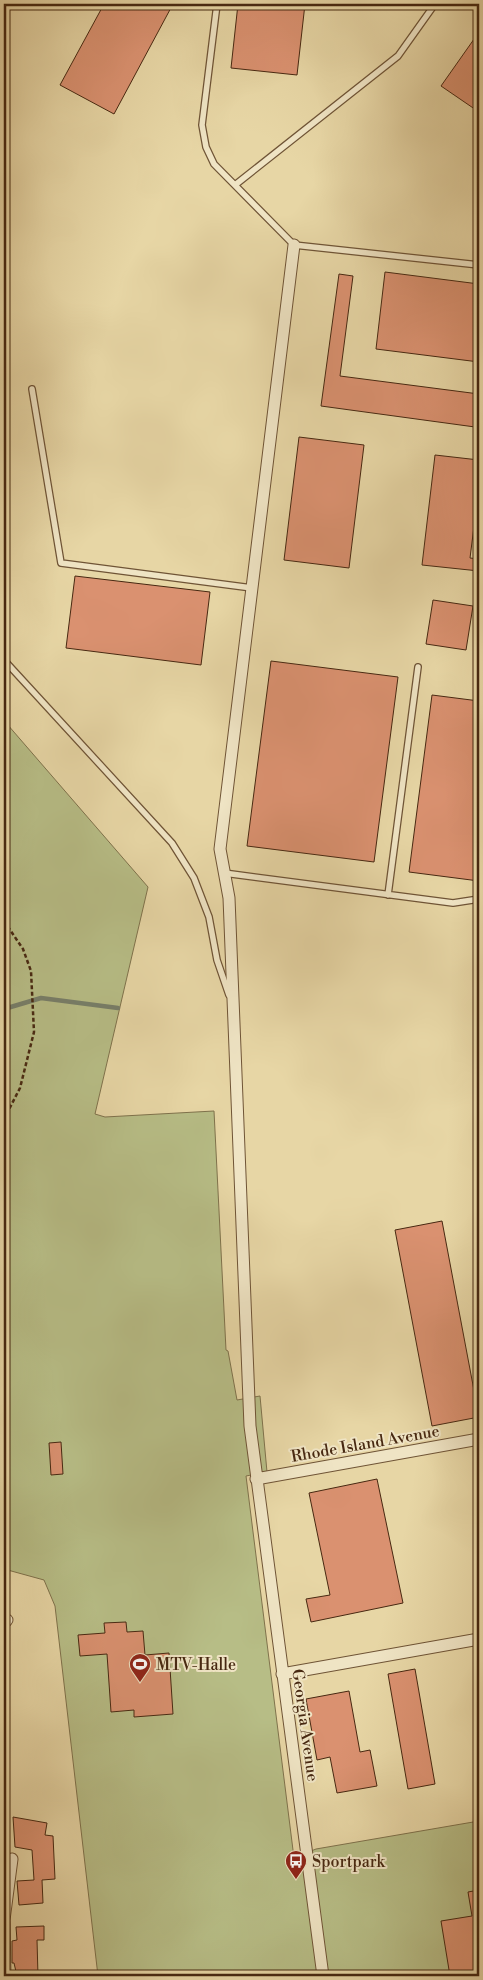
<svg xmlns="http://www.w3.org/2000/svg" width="483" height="1980" viewBox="0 0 483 1980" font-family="'Libre Bodoni',serif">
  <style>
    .green { fill: #b7bd86; stroke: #7f724c }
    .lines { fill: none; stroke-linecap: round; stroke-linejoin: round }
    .stream { stroke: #777f6a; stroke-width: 4.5 }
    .building { fill: #da9170; stroke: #472811 }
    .service-casing { stroke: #6f5436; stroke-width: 8 }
    .minor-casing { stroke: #6f5436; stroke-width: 13 }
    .path { stroke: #472811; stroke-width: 2.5; stroke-dasharray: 4 2.5; stroke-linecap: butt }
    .service { stroke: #efe4c4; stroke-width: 5.5 }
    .minor { stroke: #efe4c4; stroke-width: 11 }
    .labels { text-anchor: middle; stroke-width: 4; stroke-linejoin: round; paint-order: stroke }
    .street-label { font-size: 16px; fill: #472811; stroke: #efe4c4 }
    .poi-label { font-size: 16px; fill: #472811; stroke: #efe4c4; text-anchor: start }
  </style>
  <rect width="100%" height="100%" fill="#e7d6a5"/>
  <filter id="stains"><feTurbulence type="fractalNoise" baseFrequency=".004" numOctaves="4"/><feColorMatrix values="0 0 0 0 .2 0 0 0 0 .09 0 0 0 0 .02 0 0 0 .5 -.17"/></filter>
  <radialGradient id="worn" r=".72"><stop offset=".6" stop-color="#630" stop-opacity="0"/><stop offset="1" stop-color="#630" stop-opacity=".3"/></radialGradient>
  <path class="green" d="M7,724L148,887L95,1114L105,1117L214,1111L226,1350L228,1351L237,1400L260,1396L267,1472L246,1476L294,1858L316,1849L479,1821V1976H98L55,1606L44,1580L4,1569V730Z"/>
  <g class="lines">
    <path class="stream" d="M4,1009L41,998L118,1008"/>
  </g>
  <path class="building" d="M104,4H173L114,114L60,85Z
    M238,4H305L297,75L231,68Z
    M479,32V112L441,86Z
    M385,272L479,284V362L376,349Z
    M339,274L353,276L340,376L479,394L475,427L321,406Z
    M299,437L364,445L349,568L284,560Z
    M435,455L479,460V487L470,558L479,559V571L422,565Z
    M75,576L210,592L201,665L66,648Z
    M433,600L473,606L466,650L426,644Z
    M271,661L398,677L374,862L247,846Z
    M432,695L479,701V881L409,872Z
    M442,1221L479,1417L432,1426L395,1230Z
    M61,1442L63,1474L51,1475L49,1443Z
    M377,1479L403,1603L311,1622L306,1599L330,1595L309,1493Z
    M126,1622L127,1632L143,1631L145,1655L169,1653L173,1714L134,1717V1710L111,1712L107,1654L80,1656L78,1635L105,1633L104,1623Z
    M415,1669L435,1784L408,1789L388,1674Z
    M349,1691L360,1752L370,1750L377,1786L337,1793L330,1757L317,1760L306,1699Z
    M13,1817L47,1823L45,1835L53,1836L55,1879L42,1880L43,1903L19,1905L17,1881L34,1880L32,1850L15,1847Z
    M479,1890V1976H450L441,1921L472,1916L468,1892Z
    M44,1926V1940H37L38,1976H17L14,1963H12V1941L17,1940L16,1927Z"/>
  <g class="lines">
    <g class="service-casing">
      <path id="service" d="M217,4L202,125L206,147L214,164L294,245L479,265
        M235,185L398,56L435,4
        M32,389L61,563L252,588
        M4,660L172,843L194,878L209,917L217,960L229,995
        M224,873L453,903L479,899
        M388,895L418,667"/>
    </g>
    <g class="minor-casing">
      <path id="minor" d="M294,245L220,849L229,898L250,1426L323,1976
        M256,1479L479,1439
        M4,1623L7,1620
        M282,1674L479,1639
        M5,1976L4,1920L12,1859"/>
    </g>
    <path class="path" d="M4,921L23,949L31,971L34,1032L20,1088L4,1119"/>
    <use href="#service" class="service"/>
    <use href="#minor" class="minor"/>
  </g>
  <defs>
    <g id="stadium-pin" transform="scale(1.125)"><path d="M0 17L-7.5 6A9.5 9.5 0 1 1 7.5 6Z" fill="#8f2418" stroke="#efe4c4"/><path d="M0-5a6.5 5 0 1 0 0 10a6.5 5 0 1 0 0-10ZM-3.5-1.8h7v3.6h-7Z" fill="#fff"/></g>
    <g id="bus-pin" transform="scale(1.125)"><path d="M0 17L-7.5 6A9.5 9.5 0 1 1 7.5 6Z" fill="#8f2418" stroke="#efe4c4"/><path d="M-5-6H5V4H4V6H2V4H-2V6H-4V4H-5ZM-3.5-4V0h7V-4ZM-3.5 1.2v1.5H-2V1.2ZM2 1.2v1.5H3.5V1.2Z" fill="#fff"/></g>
  </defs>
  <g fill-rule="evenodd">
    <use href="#stadium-pin" x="140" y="1664"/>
    <use href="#bus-pin" x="296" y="1861"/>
  </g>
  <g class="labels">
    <g class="street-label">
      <text transform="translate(365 1443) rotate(-10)" y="6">Rhode Island Avenue</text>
      <text transform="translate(306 1725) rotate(82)" y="6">Georgia Avenue</text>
    </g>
    <g class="poi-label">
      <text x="156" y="1670">MTV-Halle</text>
      <text x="312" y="1867">Sportpark</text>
    </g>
  </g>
  <rect width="483" height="1980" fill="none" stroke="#e7d6a5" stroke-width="20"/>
  <rect x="5" y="5" width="473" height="1970" fill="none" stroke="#472811" stroke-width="2.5"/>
  <rect x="10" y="10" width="463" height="1960" fill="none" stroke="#472811"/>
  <rect width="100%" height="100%" filter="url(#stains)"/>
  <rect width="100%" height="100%" fill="url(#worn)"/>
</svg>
